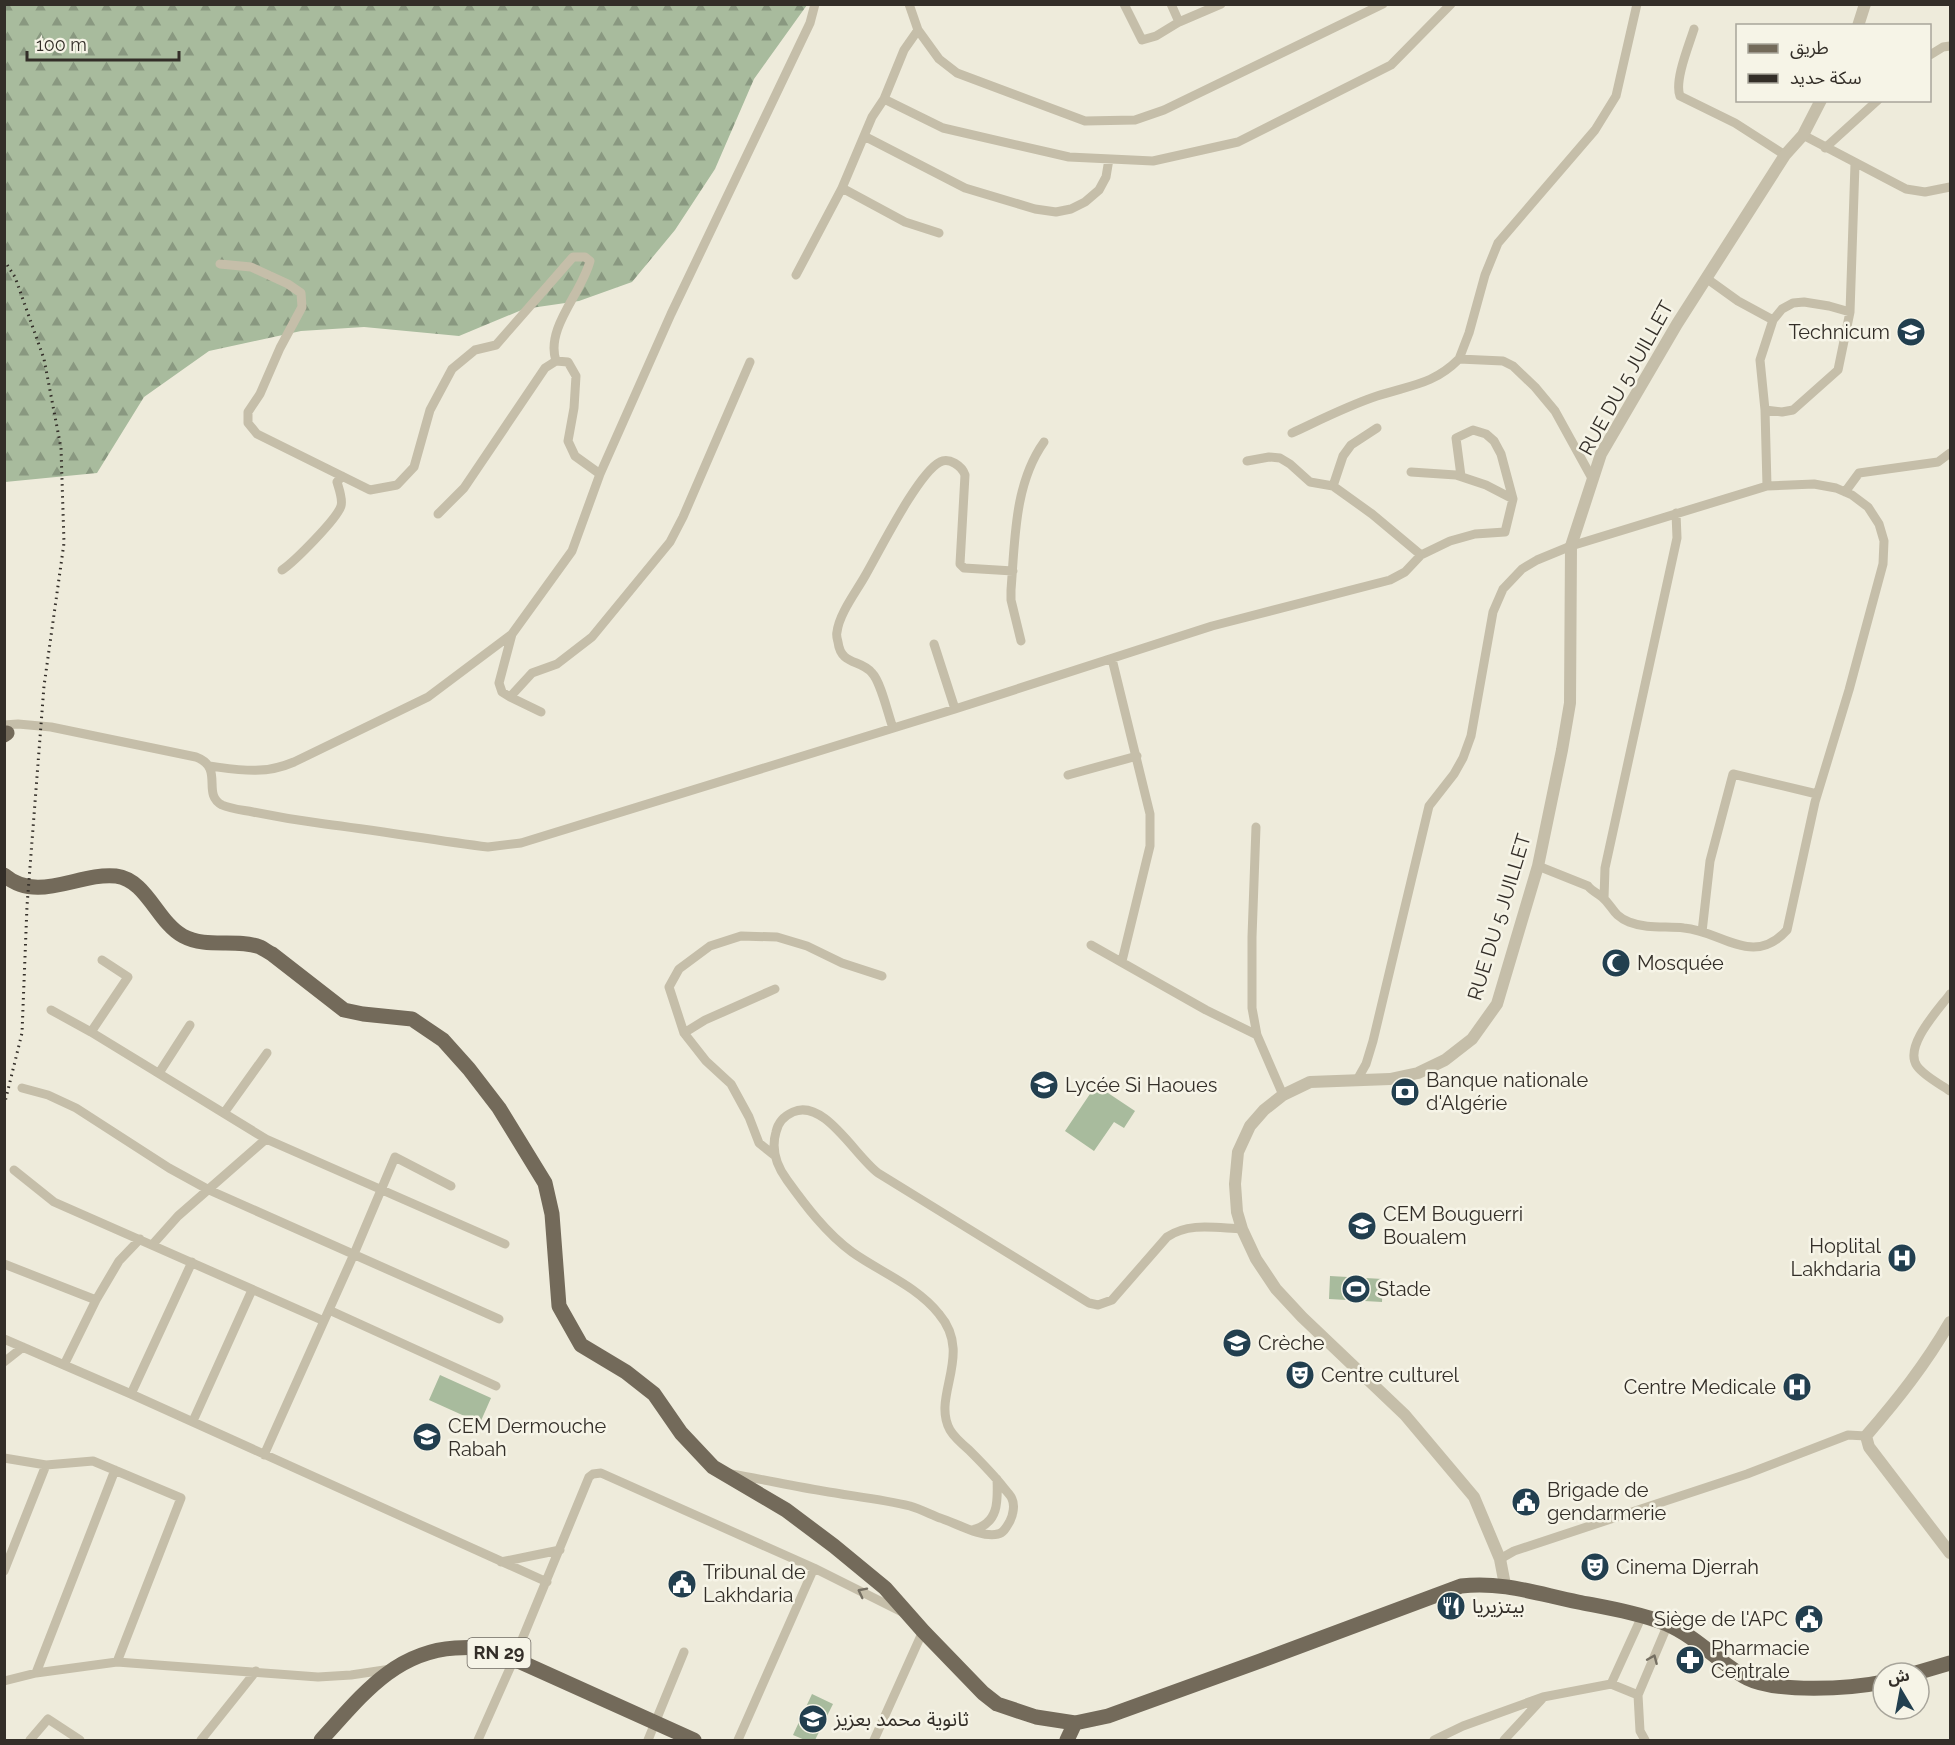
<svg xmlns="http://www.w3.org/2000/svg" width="1955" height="1745" viewBox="0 0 1955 1745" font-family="Raleway,'Noto Sans Arabic',sans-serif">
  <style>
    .grass { fill: #a8bb9d }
    .forest { fill: url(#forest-firs) }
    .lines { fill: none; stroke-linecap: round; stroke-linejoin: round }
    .minor { stroke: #c5bea9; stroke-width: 9 }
    .tertiary { stroke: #c5bea9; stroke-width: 12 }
    .primary { stroke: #736a5a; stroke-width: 15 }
    .rail { stroke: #332e28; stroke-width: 3; stroke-dasharray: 1.5 4.5; stroke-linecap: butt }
    .oneway { stroke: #756f62 }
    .labels { text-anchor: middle; stroke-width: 5; stroke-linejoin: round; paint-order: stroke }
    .shield { fill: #f6f4e7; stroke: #6e6961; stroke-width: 1.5 }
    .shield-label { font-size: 18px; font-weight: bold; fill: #332e28 }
    .poi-label { font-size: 20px; fill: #332e28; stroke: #f6f4e7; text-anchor: start }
    .street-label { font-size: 20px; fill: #332e28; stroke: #f6f4e7 }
  </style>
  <defs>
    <pattern id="forest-firs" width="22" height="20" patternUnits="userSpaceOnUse" patternTransform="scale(1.5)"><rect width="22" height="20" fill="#a8bb9d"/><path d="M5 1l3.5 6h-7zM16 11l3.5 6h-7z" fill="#899880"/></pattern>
  </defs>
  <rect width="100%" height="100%" fill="#eeebdb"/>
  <path class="grass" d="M1096,1085L1135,1111L1124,1128L1114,1122L1094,1151L1065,1131Z
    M1330,1276L1383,1279L1382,1302L1329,1299Z
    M440,1375L491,1398L480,1423L429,1400Z
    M812,1694L833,1704L815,1740H805L793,1735Z"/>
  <path class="forest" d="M5,5H807L754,79L715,169L675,230L632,282L579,301L524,309L459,336L364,327L301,331L209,351L144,397L97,473L5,482Z"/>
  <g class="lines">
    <path class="minor" d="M909,4L918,30L939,59L957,73L1085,121L1135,120L1164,110L1383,4
      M1124,4L1142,40L1156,36L1179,22L1221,4
      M1171,4L1179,22
      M1694,29C1689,45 1674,81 1680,96L1735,123L1785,155
      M918,30L904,50L884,99L943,128L1069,157L1153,161L1238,142L1391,65L1451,4
      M1930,55L1943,47L1950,46
      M1803,135L1906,189L1925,192L1950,187
      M864,136L965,188L1035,209L1056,212L1071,209L1085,202L1099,190L1106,177L1109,159
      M1825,148L1878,100
      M842,188L905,222L939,233
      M220,264L251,267L288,284L301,293L302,307L280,348L260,394L248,412V423L257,434L370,490L397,485L414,467L430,410L452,369L475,350L496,345L573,257H585L590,261C582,293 545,328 556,361
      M796,275L842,188L872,117L884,99
      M1706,278L1738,301L1773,320
      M1459,359L1469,333L1485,275L1498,243L1595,130L1616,96L1637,4
      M1765,410L1782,412L1793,410L1838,370L1850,312L1855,164
      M1377,428L1351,445L1343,456L1333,486L1372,514L1421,555
      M1292,433C1320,420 1347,406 1377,396C1410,385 1433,385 1459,359L1503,361L1513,366L1535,387L1555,411L1593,480
      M1247,461L1269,457L1280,458L1290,464L1310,482L1333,486
      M1411,472L1456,475L1486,485L1513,499
      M1767,486L1765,410L1760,360L1773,320L1782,309L1793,303L1804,302L1829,306L1850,312
      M1845,492L1859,473L1938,462L1950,453
      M438,514L464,488L545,368L556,361L568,362L576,376L574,408L568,441L575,456L600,474
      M282,570C294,562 337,519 341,506C343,499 339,489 337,482L342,476
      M512,634L499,683L502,692L510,697L532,673L557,664L592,637L670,542L683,517L750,362
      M1021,641L1011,600V590C1015,541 1014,484 1044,442
      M934,644L955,709
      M1112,659L1150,814V846L1122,961
      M510,697L541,712
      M4,725L18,724L51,727L196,757C225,768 201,794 222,805C231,809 243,810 253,812C277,817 301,821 325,824C380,831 434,840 488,847L521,843L955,709L1212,626L1390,580L1405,572L1421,555L1450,541L1475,534L1505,532L1513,499L1501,454L1494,441L1486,434L1473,430L1456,438L1461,476
      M893,728C888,715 881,682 872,673C861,659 841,666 838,642C837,638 836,635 837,632C839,614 856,592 865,576C879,552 918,473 940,462C949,457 962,466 965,475L960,564L964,568L1013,571
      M209,766C240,770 264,775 294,762L428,697L512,634L572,551L600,474L671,314L810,23L815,4
      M1068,775L1137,756
      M1256,827L1252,937V1008L1257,1035L1283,1095
      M1604,898L1605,868L1677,538L1676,513
      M1702,932L1710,861L1733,774L1817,794
      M1091,945L1206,1010L1257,1035
      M1950,994C1940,1008 1903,1046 1917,1066C1924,1076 1940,1084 1950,1091
      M51,1010L91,1032L266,1139L505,1244
      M91,1032L128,977L102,960
      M684,1033L705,1020L775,989
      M159,1073L190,1025
      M1357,1080L1366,1064L1373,1041L1429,806L1454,774L1463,758L1471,736L1493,612L1503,589L1522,569L1537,560L1571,546L1767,486L1814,484L1836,488L1852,495L1868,507L1879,524L1884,541L1883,564L1849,690L1815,802L1787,930C1753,968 1722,931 1684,928C1665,926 1647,929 1629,922C1612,915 1613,906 1602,897C1597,893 1592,891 1588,886L1538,866
      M22,1088L48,1095L76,1108L169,1168L209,1190L499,1319
      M224,1113L267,1053
      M774,1155L759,1143L749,1117L731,1084L706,1061L684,1033L669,987L679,969L710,946L741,936L777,937L807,946L842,963L882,976
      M14,1170L54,1202L324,1321
      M153,1244L178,1216L266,1139
      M4,1264L96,1300L119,1261L140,1239
      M329,1310L496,1386
      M4,1339L131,1394L547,1582
      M4,1362L23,1347
      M64,1365L96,1300
      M131,1394L192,1262
      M193,1421L252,1290
      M264,1455L354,1254L395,1157L451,1186
      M4,1458L46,1465L93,1461L181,1498L117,1662
      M731,1474C762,1479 792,1486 823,1491C851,1496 882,1499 910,1506C920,1509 930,1514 940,1518C956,1523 981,1538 998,1534C1004,1533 1007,1526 1010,1521C1013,1515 1015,1505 1012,1499C1011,1495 1006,1491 1004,1488C993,1474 981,1462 969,1450C962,1444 954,1437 950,1430C931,1396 974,1355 939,1314C917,1286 880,1272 852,1252C826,1233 805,1205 787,1180C776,1165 771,1149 776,1132C778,1122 784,1116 793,1112C824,1098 855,1156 878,1173L1089,1303L1098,1305L1112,1300L1167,1237C1189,1222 1216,1228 1242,1229
      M972,1530C999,1524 998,1501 997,1479
      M1500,1559L1514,1551L1747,1474L1848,1435L1866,1436
      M501,1562L560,1550
      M4,1571L46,1465
      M36,1673L115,1470
      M4,1681L36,1673L117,1662L318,1677L351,1675L391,1669
      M1611,1684L1642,1616
      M30,1740L48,1719L80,1740
      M201,1740L256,1671
      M478,1740L514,1659L589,1477L593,1474L601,1473L814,1568L902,1612
      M648,1740L684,1652
      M738,1740L814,1568
      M874,1740L923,1631
      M1434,1740L1463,1726L1543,1697L1611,1684L1638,1695
      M1504,1740L1542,1699
      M1645,1740L1640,1731L1638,1695L1668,1624"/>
    <path class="tertiary" d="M1858,26L1865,4
      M1950,1322C1925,1365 1898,1399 1866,1436L1869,1447L1950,1553
      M1505,1585L1500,1559L1474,1497L1405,1415L1302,1317L1276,1289L1256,1259L1242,1229L1237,1212L1235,1184L1238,1152L1250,1126L1264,1110L1283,1095L1310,1082L1390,1079L1418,1073L1445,1060L1472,1039L1497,1004L1538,866L1562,750L1570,703L1571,546L1601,454L1677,324L1785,155L1803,135L1821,100"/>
    <path class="primary" d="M4,735L7,733
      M4,875C38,904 79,872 116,876C147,880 157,922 183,936C207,949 235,938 260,947C264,949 268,952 272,954L344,1010L363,1014L412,1019L443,1040L469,1069L499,1108L545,1183L552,1214L559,1306L581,1345L626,1372L654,1394L681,1433L713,1467L786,1510L834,1546L885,1588L923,1631L983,1693L997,1704L1036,1717L1075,1723L1108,1716L1260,1661L1461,1586C1502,1581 1538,1594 1578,1602C1608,1608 1639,1613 1667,1624C1697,1637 1719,1663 1747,1678C1777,1693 1850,1689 1883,1682
      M1916,1673L1950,1663
      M321,1740C360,1698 393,1652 455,1648C468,1647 480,1647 492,1650C500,1653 507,1656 514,1659L694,1740
      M1067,1740L1075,1723"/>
    <path class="rail" d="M4,260L15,277L44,359L61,448L64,543L44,686L27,906L22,1033L4,1106"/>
  </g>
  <defs><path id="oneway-chevron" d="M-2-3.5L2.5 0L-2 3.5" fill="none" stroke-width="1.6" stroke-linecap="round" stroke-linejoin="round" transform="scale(1.5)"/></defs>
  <g class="oneway">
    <use href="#oneway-chevron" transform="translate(862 1592) rotate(-153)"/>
    <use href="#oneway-chevron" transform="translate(1653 1659) rotate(-67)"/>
  </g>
  <defs>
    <g id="school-disc" transform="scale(1.5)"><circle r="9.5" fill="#223f4f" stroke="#f6f4e7"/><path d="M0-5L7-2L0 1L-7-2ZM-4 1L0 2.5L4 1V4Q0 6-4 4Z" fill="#fff"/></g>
    <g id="mosque-disc" transform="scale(1.5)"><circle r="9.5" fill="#223f4f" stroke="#f6f4e7"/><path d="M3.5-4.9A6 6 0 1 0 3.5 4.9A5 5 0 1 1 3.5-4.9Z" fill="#fff"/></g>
    <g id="bank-disc" transform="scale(1.5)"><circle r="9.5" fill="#223f4f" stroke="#f6f4e7"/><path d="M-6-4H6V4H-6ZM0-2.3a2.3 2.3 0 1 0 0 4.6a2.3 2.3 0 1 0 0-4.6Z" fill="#fff"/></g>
    <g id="hospital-disc" transform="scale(1.5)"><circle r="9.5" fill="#223f4f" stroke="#f6f4e7"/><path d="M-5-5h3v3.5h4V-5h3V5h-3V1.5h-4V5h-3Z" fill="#fff"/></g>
    <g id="stadium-disc" transform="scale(1.5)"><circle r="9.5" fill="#223f4f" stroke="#f6f4e7"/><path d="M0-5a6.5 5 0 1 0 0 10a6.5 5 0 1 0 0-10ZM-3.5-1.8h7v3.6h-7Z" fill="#fff"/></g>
    <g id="theatre-disc" transform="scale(1.5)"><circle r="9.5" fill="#223f4f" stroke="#f6f4e7"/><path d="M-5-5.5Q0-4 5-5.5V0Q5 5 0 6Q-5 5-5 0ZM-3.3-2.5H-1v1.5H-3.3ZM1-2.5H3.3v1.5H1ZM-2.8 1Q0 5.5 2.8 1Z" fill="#fff"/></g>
    <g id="civic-disc" transform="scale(1.5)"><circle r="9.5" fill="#223f4f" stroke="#f6f4e7"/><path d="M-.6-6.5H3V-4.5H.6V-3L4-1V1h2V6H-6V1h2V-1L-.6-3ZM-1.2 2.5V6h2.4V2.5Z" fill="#fff"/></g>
    <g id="restaurant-disc" transform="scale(1.5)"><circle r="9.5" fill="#223f4f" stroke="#f6f4e7"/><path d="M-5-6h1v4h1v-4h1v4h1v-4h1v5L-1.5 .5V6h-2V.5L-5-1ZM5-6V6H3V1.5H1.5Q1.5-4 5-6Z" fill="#fff"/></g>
    <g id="pharmacy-disc" transform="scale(1.5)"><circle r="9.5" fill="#223f4f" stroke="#f6f4e7"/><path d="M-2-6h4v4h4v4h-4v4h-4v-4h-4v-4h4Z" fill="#fff"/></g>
  </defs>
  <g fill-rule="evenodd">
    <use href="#school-disc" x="1911" y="332"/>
    <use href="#mosque-disc" x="1616" y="963"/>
    <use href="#school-disc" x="1044" y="1085"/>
    <use href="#bank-disc" x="1405" y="1092"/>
    <use href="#school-disc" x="1362" y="1226"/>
    <use href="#hospital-disc" x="1902" y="1258"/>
    <use href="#stadium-disc" x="1356" y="1289"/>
    <use href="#school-disc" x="1237" y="1343"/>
    <use href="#theatre-disc" x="1300" y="1375"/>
    <use href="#hospital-disc" x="1797" y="1387"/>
    <use href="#school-disc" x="427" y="1437"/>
    <use href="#civic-disc" x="1526" y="1502"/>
    <use href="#theatre-disc" x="1595" y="1567"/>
    <use href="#civic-disc" x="682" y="1584"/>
    <use href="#restaurant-disc" x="1451" y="1606"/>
    <use href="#civic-disc" x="1809" y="1619"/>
    <use href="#pharmacy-disc" x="1690" y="1660"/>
    <use href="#school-disc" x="813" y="1719"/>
  </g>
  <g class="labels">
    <rect class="shield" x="467.5" y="1638" width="63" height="30" rx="4.5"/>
    <g class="shield-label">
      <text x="499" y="1659">RN 29</text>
    </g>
    <g class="poi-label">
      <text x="1890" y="339" text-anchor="end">Technicum</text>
      <text x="1637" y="970">Mosquée</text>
      <text x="1426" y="1087">Banque nationale<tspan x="1426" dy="23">d'Algérie</tspan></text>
      <text x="1065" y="1092">Lycée Si Haoues</text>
      <text x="1383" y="1221">CEM Bouguerri<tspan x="1383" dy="23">Boualem</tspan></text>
      <text x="1881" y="1253" text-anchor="end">Hoplital<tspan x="1881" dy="23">Lakhdaria</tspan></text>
      <text x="1377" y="1296">Stade</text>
      <text x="1258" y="1350">Crèche</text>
      <text x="1321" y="1382">Centre culturel</text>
      <text x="1776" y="1394" text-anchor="end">Centre Medicale</text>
      <text x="448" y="1433">CEM Dermouche<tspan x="448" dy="23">Rabah</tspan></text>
      <text x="1547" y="1497">Brigade de<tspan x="1547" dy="23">gendarmerie</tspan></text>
      <text x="1616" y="1574">Cinema Djerrah</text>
      <text x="703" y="1579">Tribunal de<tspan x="703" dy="23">Lakhdaria</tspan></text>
      <text x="1472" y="1613">بيتزيريا</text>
      <text x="1788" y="1626" text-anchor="end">Siège de l'APC</text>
      <text x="1711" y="1655">Pharmacie<tspan x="1711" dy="23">Centrale</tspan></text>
      <text x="834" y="1726">ثانوية محمد بعزيز</text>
    </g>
    <g class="street-label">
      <text transform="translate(1626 378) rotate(-61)" y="7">RUE DU 5 JUILLET</text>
      <text transform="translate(1499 917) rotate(-73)" y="7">RUE DU 5 JUILLET</text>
    </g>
  </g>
  <rect width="1955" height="1745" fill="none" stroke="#332e28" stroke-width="12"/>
  <rect x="1736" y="24" width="195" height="78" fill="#f6f4e7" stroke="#a8a59b" stroke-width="1.5"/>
  <rect x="1748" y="44" width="30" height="9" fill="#736a5a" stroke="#a8a59b" stroke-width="1.5"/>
  <text x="1790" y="54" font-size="18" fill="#332e28">طريق</text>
  <rect x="1748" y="74" width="30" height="9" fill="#332e28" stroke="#a8a59b" stroke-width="1.5"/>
  <text x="1790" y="84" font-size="18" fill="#332e28">سكة حديد</text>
  <g transform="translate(1901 1691) rotate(350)"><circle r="28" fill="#f6f4e7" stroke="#a8a59b" stroke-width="1.5"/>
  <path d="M0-4.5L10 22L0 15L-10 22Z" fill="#223f4f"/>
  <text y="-9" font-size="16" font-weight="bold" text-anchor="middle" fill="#332e28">ش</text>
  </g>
  <path d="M27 51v9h152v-9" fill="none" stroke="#332e28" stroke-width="3"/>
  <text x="36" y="51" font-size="18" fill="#332e28" stroke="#f6f4e7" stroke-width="4.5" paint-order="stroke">100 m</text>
</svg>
